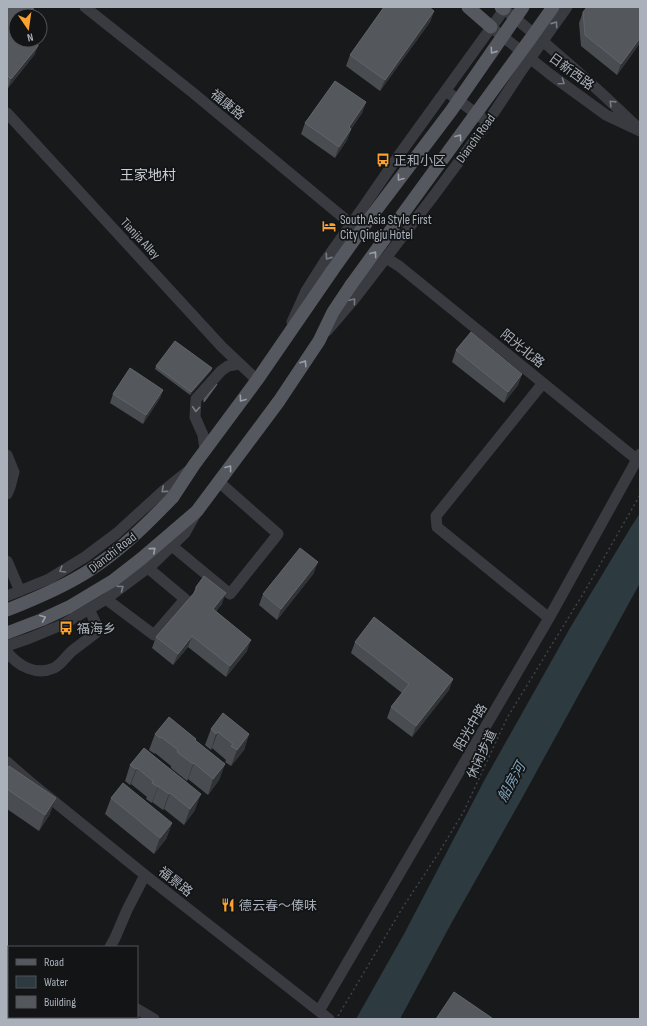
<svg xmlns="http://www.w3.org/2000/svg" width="647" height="1026" viewBox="0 0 647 1026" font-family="'Sofia Sans Condensed','Noto Sans SC',sans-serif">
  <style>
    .water { fill: #2d3a40 }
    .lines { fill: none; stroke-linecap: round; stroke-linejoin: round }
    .path { stroke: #3f4247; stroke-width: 1.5; stroke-dasharray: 2 3; stroke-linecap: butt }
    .minor { stroke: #393b40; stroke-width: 11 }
    .major { stroke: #55585f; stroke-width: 13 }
    .major-bridge { stroke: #55585f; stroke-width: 13 }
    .wall { fill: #494c50 }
    .shaded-wall { fill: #313336 }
    .building { fill: #54575c; stroke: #61656a }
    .oneway { stroke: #777c84 }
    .oneway2 { stroke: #999fa9 }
    .labels { text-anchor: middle; stroke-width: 3.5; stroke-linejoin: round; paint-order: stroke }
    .street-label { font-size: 13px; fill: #aab1bb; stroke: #131416 }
    .poi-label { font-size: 13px; fill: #aab1bb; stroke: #131416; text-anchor: start }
    .neighbourhood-label { font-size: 14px; fill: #cbd0d7; stroke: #131416 }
    .water-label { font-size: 14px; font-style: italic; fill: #7fa4b8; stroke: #131416 }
  </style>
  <rect width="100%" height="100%" fill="#18191b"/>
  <path class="water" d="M640,513V583L521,800L452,922L400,1019H356L404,934L485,779L570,628L631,527Z"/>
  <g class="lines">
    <path class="path" d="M338,1016L403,907L438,854L464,811L507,718L586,589L640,495"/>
    <path class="minor" d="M85,7L192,92L351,224
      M509,13C553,49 595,86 635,125
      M491,27L551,75L606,115L640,131
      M446,91L482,118
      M7,113L222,347L257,380
      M386,258L399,266L640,462
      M292,322L306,291L325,261L364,206L399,155L506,7
      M327,331L356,297L432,198L483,129L522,70L567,7
      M543,383L436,516L437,527L549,618
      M205,450L203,435L195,417L196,399L221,371L228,366L239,364
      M7,455L14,472L10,487L7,494
      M172,546L230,594L278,534L219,482
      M7,561L20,591
      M7,596L49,579L85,557L117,533L163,491L188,471
      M106,599L154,635L185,599L148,568
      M7,646L30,638L64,624L106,599L153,564L185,533L195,515
      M7,652C18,666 36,676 54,668C61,665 66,656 72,651C81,644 91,637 99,630L89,609
      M7,762L30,782L145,875L329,1019
      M110,947L115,938L127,910L145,875
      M137,1009L154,1019
      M319,1011L549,618L640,454
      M69,1019L70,1017"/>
    <path class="major" d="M468,7L491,27
      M501,7L504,9
      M173,497L194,465L257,380L332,271
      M7,633L41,620L69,607L114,580L141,559L197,511L279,401L319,341L333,312L351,285"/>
    <path class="major-bridge" d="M332,271L367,222L451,111L523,7
      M351,285L531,38L553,7
      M7,610C35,599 64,587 90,570C121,550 147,524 173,497"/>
  </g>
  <path class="wall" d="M7,7L35,54L8,88L7,86Z
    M434,11L430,22L380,91L346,66L350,55Z
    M583,12L640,43L617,75L581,46L579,23Z
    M366,102L362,113L351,129L347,140L335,158L301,134L305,123Z
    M456,350L522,374L518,385L504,403L452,362Z
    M156,366L212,368L211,371L190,395L155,369Z
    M163,390L160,398L143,424L110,403L113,394Z
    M314,573L277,620L259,605L263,594Z
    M196,587L222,604L216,611L247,651L226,677L188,647L173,665L152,648L156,637L193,594Z
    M355,642L453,679L449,690L412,737L387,718L391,707L402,693L351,653Z
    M211,729L249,734L244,750L231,766L225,762L226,760L212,748L211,750L205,745Z
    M155,734L196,739L195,741L225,764L219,780L208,795L188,779L187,781L171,768V766L155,753V754L149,750Z
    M144,748L195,810L184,825L164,809L163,810L152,802V803L146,799L147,797L131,784L130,785L125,781L130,765Z
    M7,770L50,814L39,831L7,809Z
    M111,798L172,823L166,839L154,854L105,814Z"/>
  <path class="shaded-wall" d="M434,11L430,22L380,91L385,80Z
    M640,38V43L617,75L621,64Z
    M38,46L35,54L8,88L11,79Z
    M366,102L362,113L345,138L349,127Z
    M351,129L347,140L335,158L339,147Z
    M212,368L211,371L190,395L191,392Z
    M522,374L518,385L504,403L508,392Z
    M217,384L216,387L203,404L204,402Z
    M163,390L160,398L143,424L146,415Z
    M318,562L314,573L277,620L281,609Z
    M226,593L222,604L209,620L213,609Z
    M192,636L188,647L173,665L178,654Z
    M251,640L247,651L226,677L230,666Z
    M453,679L449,690L412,737L416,726Z
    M218,732L212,748L211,750L216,734Z
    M249,734L244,750L231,766L237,750Z
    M194,763L188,779L187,781L193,764Z
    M225,764L219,780L208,795L213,779Z
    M137,768L131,784L130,785L136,769Z
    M158,786L152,802V803L158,787Z
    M170,793L164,809L163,810L169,794Z
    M201,794L195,810L184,825L190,809Z
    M56,798L50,814L39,831L45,815Z
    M172,823L166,839L154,854L160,838Z"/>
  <path class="building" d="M7,7H33L34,16H16V40H37L38,46L11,79L7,75Z
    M384,7H429L434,11L385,80L350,55Z
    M587,7H640V38L621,64L585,35L583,12Z
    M335,81L366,102L349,127L351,129L339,147L305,123Z
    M471,332L522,374L508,392L456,350Z
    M175,341L212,368L191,392L156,366Z
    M130,368L163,390L146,415L113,394Z
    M217,384L204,402V399Z
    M300,548L318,562L281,609L263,594Z
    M204,576L226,593L213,609L251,640L230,666L192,636L178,654L156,637L194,593L196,590V587Z
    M374,617L453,679L416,726L391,707L409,684L355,642Z
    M223,713L249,734L237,750L231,746L233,744L218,732L216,734L211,729Z
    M169,717L196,739L195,740L225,764L213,779L194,763L193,764L177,752L178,750L161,737L160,738L155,734Z
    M144,748L201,794L190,809L170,793L169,794L158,786V787L152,783L153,781L137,768L136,769L130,765Z
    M9,766L56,798L45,815L7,789V770Z
    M123,783L172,823L160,838L111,798Z
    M454,992L492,1018L491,1019H436Z"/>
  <defs><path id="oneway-chevron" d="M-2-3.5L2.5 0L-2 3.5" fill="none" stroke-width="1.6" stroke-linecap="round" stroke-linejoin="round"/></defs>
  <g class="oneway">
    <use href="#oneway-chevron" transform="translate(555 24) rotate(-55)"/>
    <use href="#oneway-chevron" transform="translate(562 82) rotate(35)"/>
    <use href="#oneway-chevron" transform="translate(612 103) rotate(-136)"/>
    <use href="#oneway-chevron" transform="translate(328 257) rotate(125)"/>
    <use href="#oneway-chevron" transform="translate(353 301) rotate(-50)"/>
    <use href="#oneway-chevron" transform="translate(196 409) rotate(94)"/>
    <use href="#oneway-chevron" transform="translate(164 490) rotate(139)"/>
    <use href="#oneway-chevron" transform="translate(62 570) rotate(149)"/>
    <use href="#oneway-chevron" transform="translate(121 588) rotate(-36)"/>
  </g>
  <g class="oneway2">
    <use href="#oneway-chevron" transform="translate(493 51) rotate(125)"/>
    <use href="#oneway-chevron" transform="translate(459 137) rotate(-54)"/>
    <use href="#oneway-chevron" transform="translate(400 178) rotate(127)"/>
    <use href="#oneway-chevron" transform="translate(374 254) rotate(-54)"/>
    <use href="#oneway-chevron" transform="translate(304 363) rotate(-57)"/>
    <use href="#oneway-chevron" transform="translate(242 399) rotate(126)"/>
    <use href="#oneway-chevron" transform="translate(229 468) rotate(-53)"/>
    <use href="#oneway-chevron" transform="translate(153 550) rotate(-40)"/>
    <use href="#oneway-chevron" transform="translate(43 618) rotate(-23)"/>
  </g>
  <defs>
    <g id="bus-bare" transform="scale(1.08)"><path d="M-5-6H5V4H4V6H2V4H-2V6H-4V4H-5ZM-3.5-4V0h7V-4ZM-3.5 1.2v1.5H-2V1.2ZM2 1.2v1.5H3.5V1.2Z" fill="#fda12e" stroke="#131416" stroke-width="2.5" paint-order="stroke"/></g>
    <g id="hotel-bare" transform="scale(1.08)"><path d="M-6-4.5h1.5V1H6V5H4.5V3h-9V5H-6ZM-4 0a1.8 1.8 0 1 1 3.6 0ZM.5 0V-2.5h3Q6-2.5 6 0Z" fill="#fda12e" stroke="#131416" stroke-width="2.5" paint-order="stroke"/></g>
    <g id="restaurant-bare" transform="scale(1.08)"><path d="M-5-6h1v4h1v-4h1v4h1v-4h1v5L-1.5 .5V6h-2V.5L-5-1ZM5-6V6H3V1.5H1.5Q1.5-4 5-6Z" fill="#fda12e" stroke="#131416" stroke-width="2.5" paint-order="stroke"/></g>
  </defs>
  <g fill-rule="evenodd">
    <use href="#bus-bare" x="383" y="160"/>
    <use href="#hotel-bare" x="329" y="226"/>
    <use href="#bus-bare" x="66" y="628"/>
    <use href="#restaurant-bare" x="228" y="905"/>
  </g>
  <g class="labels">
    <g class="street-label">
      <text transform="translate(572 71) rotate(36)" y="5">日新西路</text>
      <text transform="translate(228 104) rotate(39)" y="5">福康路</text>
      <text transform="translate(475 138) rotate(-54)" y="5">Dianchi Road</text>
      <text transform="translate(141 238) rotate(47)" y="5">Tianjia Alley</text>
      <text transform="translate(523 348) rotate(39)" y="5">阳光北路</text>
      <text transform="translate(112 552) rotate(-38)" y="5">Dianchi Road</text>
      <text transform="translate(470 727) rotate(-60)" y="5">阳光中路</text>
      <text transform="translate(481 754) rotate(-65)" y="5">休闲步道</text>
      <text transform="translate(176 881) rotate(38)" y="5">福景路</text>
    </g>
    <g class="poi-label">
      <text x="394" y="165">正和小区</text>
      <text x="340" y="224">South Asia Style First<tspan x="340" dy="15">City Qingju Hotel</tspan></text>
      <text x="77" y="633">福海乡</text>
      <text x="239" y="910">德云春～傣味</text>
    </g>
    <g class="neighbourhood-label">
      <text x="148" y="180">王家地村</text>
    </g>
    <g class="water-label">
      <text transform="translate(511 782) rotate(-61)" y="5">船房河</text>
    </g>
  </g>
  <rect width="647" height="1026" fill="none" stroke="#aab1bb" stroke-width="16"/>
  <rect x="8" y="946" width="130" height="72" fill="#131416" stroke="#4f5358"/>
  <rect x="16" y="959" width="20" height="6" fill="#55585f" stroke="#4f5358"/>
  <text x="44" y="966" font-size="12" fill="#aab1bb">Road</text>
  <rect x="16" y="976" width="20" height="12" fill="#2d3a40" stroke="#4f5358"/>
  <text x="44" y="986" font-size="12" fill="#aab1bb">Water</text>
  <rect x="16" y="996" width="20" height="12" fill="#54575c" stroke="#4f5358"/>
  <text x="44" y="1006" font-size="12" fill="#aab1bb">Building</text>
  <g transform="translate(28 28) rotate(167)"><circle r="19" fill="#131416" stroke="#4f5358"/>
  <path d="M0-3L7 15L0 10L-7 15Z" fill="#fda12e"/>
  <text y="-6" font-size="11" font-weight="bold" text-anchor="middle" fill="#aab1bb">N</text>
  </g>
</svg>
